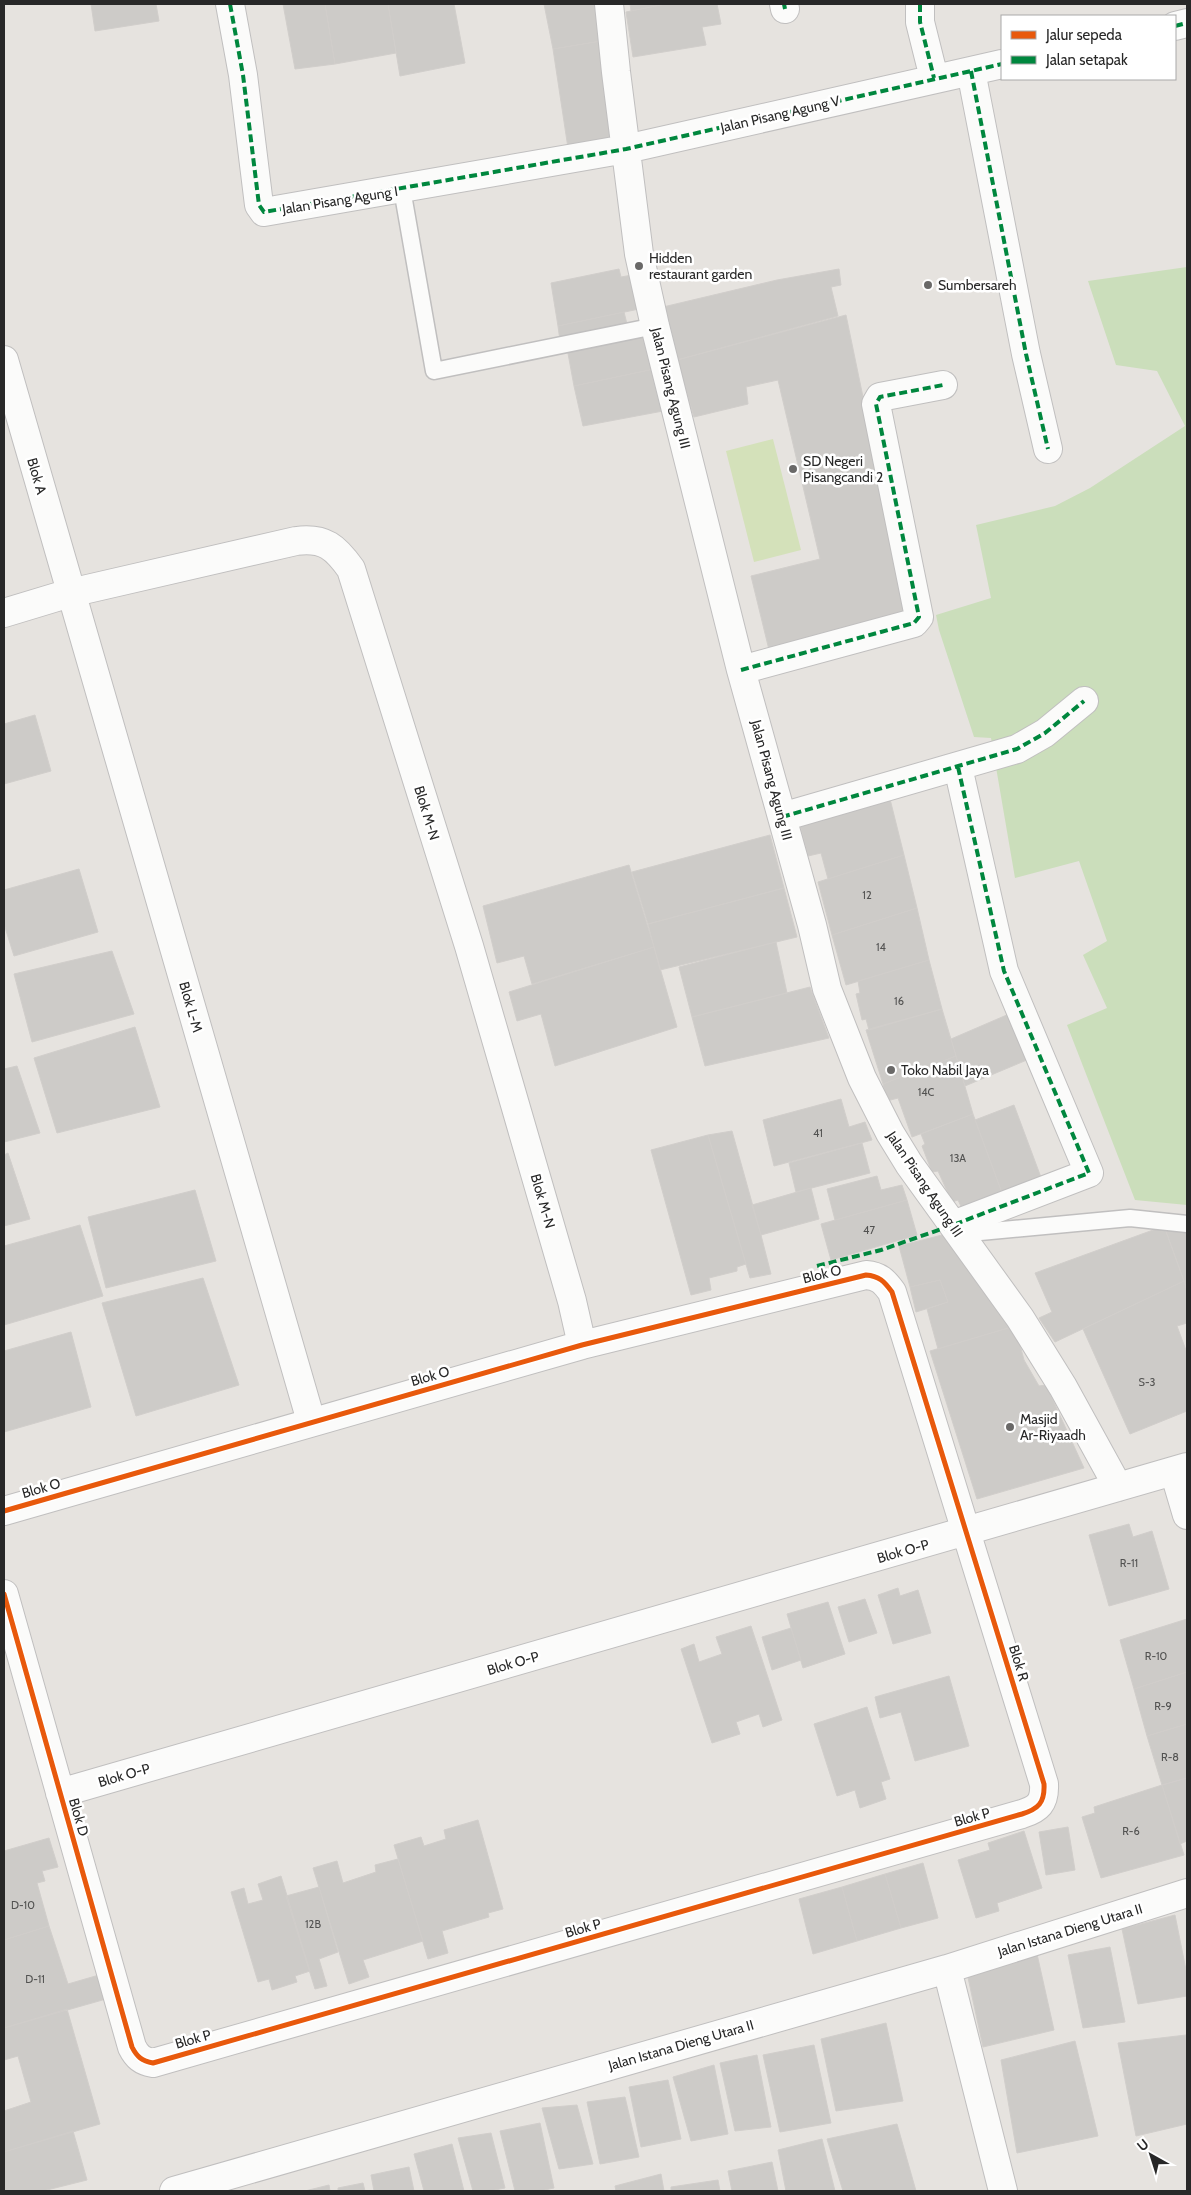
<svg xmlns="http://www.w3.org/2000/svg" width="1191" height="2195" viewBox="0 0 1191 2195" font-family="Cabin,sans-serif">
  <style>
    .green { fill: #cbdebb }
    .pitch { fill: #d4e1ba }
    .building { fill: #cdcbc8; stroke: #d1cecb }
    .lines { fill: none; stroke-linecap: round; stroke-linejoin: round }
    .service-casing { stroke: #c0bfbf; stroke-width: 19 }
    .minor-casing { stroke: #c0bfbf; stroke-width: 30 }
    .service { stroke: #fbfbfa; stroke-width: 16 }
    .minor { stroke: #fbfbfa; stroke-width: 28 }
    .quiet { stroke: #00873e; stroke-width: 4; stroke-dasharray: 8 4; stroke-linecap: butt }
    .cycleway-casing { stroke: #fff; stroke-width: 8 }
    .cycleway { stroke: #e8590c; stroke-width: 5 }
    .poi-dot { fill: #6a6968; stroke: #fff; stroke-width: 2 }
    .labels { text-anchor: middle; stroke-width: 5; stroke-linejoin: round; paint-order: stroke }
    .number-label { font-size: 11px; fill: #525251 }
    .street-label { font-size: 14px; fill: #282828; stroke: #fff }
    .poi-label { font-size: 14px; fill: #282828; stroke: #fff; text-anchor: start }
  </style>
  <rect width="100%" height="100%" fill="#e6e3df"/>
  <path class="green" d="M1187,267V1205L1135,1200L1067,1025L1107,1008L1083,955L1107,941L1079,861L1015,878L991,738L974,737L939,630L936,615L991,598L976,525L1055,506L1090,488L1185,426L1157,371L1116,365L1088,281Z"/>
  <path class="pitch" d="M773,439L801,550L754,562L726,451Z"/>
  <path class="building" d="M91,4H156L159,21L95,31Z
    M283,4H325L335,64L295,69Z
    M325,4H388L396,53L335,64Z
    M388,4H454L465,63L400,76Z
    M544,4H599L601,41L553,49Z
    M630,4H666L631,11Z
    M666,4H717L721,24L702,27L706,45L633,57L626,12Z
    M601,41L616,140L568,148L553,49Z
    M619,269L621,277L632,275L639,309L558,326L551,283Z
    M839,269L841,285L831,287L838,316L677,360L663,307L777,280Z
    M624,312L628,328L560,341L558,326Z
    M846,315L908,614L770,654L751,576L820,559L778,380L746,387L748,404L694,417L677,360Z
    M646,331L654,369L574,386L567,348Z
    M654,369L663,411L583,426L574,386Z
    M35,715L51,771L4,784V724Z
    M890,799L904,855L828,879L821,853L808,856L800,825Z
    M770,835L784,888L648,924L632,872Z
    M904,855L917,908L832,935L818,882Z
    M629,865L654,947L532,984L524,956L497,963L483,906Z
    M79,869L98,932L14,956L4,924V890Z
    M784,888L797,937L660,970L648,924Z
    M917,908L929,960L846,985L832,935Z
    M776,942L787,993L692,1017L679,967Z
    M654,947L677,1027L555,1066L541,1014L517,1021L509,992Z
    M112,951L134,1014L32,1042L14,974Z
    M929,960L942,1009L869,1030L866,1019L862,1020L856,994L860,993L858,981Z
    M810,987L829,1038L705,1066L692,1017Z
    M942,1009L956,1056L883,1084L866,1030Z
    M1016,1011L1034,1057L965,1086L951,1039Z
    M135,1027L160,1107L57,1133L34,1058Z
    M956,1056L973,1114L912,1137L898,1098L887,1101L883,1084Z
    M17,1066L40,1133L4,1142V1069Z
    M841,1099L849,1127L865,1122L872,1140L774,1166L763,1120Z
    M1014,1105L1045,1188L1005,1201L975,1120Z
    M973,1114L1005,1201L965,1215L958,1200L952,1202L938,1171L932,1172L922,1146L925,1144L921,1134Z
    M732,1131L761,1235L771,1274L750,1278L708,1135Z
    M708,1135L746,1264L737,1267V1271L709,1278L711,1290L691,1295L651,1150Z
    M862,1143L870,1173L796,1192L789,1163Z
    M8,1153L30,1219L4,1226V1155Z
    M877,1176L881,1190L902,1185L907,1200L835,1220L827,1189Z
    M811,1188L819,1219L761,1235L752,1205Z
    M195,1190L216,1261L106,1288L88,1217Z
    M907,1200L917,1235L831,1260L821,1224Z
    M80,1225L103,1296L4,1325V1246Z
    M1164,1226L1187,1231V1291L1184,1281Z
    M1164,1226L1184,1281L1055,1342L1039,1318L1052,1312L1035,1273Z
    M946,1234L1015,1326L938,1349L927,1309L948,1302L940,1280L910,1287L899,1246Z
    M203,1278L239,1385L136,1416L102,1303Z
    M940,1280L948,1302L916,1312L910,1287Z
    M1184,1281L1187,1291V1323L1177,1326L1187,1353V1411L1130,1434L1083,1329Z
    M1015,1326L1024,1360L1039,1386L1046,1385L1084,1468L977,1499L930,1351Z
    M71,1332L91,1407L4,1432V1351Z
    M1129,1524L1133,1537L1152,1531L1169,1589L1109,1606L1089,1535Z
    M898,1588L900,1596L918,1590L931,1633L893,1644L878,1595Z
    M865,1599L877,1633L849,1642L838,1607Z
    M828,1602L845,1654L803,1668L787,1614Z
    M1187,1619V1672L1134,1689L1120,1640Z
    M751,1626L782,1720L763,1727L759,1714L736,1722L740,1734L712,1743L681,1649L694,1644L699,1662L722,1654L716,1637Z
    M791,1628L801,1660L772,1670L762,1637Z
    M1187,1672V1724L1147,1736L1134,1689Z
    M949,1676L969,1746L915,1761L901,1712L880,1718L875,1697Z
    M867,1707L890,1779L881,1782L886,1799L860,1808L855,1790L837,1796L814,1724Z
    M1187,1724V1778L1162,1785L1147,1736Z
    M1187,1778V1841L1180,1844L1162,1785Z
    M1162,1785L1184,1855L1101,1878L1082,1817L1095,1813L1094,1807Z
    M478,1820L503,1909L488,1913L489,1917L442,1931L448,1953L428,1959L394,1845L421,1837L424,1846L446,1839L444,1830Z
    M1068,1827L1075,1870L1046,1875L1039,1832Z
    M1024,1831L1042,1888L997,1903L999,1911L976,1918L958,1860L990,1850L988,1843Z
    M49,1838L58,1867L42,1871L45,1881L37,1883L49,1926L4,1940V1851Z
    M398,1859L423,1941L363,1960L369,1977L349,1984L313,1868L337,1861L343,1883L376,1872L375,1865Z
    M923,1863L938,1918L901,1928L885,1874Z
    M885,1874L901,1928L857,1941L842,1887Z
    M281,1876L310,1971L295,1976L297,1982L272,1990L269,1979L258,1982L231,1892L244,1888L248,1904L263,1900L258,1884Z
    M319,1887L338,1952L319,1959L327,1986L315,1989L286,1896Z
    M842,1887L857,1941L813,1954L799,1899Z
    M1175,1915L1187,1975V1996L1138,2004L1122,1929Z
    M49,1926L68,1984L99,1975L106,1999L4,2028V1940Z
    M1110,1947L1125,2022L1083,2028L1068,1955Z
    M1037,1954L1054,2030L983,2047L967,1973Z
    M67,2009L100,2124L4,2152V2111L31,2102L18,2056L4,2060V2028Z
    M886,2023L903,2101L836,2111L821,2039Z
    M1186,2035L1187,2124L1136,2136L1118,2043Z
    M1075,2041L1098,2136L1017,2153L1001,2060Z
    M814,2045L831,2123L780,2132L763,2055Z
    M757,2055L771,2127L735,2131L720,2063Z
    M714,2065L728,2134L691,2141L673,2077Z
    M668,2080L681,2139L641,2147L629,2087Z
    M625,2097L639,2157L600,2164L587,2102Z
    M577,2105L593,2164L559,2169L542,2108Z
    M540,2123L554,2188L540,2191H515L500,2131Z
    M897,2124L916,2191H843L827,2139Z
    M73,2131L87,2180L43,2191H4V2152Z
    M491,2133L505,2188L490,2191H473L458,2138Z
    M822,2139L835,2191H786L778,2150Z
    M452,2144L464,2191H424L414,2154Z
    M772,2162L778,2191H732L728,2171Z
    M409,2167L414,2191H374L371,2175Z
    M661,2174L664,2191H616L615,2186Z
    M718,2180L720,2191H671V2187Z
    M363,2183L365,2191H338V2188Z
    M329,2185L330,2191H305Z"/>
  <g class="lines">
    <g class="service-casing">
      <path id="service" d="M402,189L434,371L655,326
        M959,1234L1130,1218L1187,1224"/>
    </g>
    <g class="minor-casing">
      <path id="minor" d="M230,4L243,75L259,205L264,212L626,149L1002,64
        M609,4L616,72L639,254L655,326L741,670L812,925L827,989L862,1078L890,1133L909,1164L1020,1318L1063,1387L1118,1487
        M784,4L785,9
        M920,4V22L934,78
        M1175,26L1187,23
        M971,71L1026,354L1048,449
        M4,360L311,1421
        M4,613L70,593L296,541C325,537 336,548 351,569L469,946L572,1301L582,1345
        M741,670L914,623L919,617L876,404L880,397L943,385
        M782,817L1017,749L1045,733L1084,701
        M953,1225L1089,1173L1004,971L958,767
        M1174,1471L1187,1515
        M4,1511L582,1345L866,1275C879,1276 884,1281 892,1292L1044,1784C1045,1803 1038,1809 1022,1814L153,2063C142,2061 137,2057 132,2047L4,1594
        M60,1793L1187,1467
        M947,1969L1003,2191
        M174,2191L947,1969L1187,1893"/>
    </g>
    <use href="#service" class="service"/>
    <use href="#minor" class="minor"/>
    <path class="quiet" d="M230,4L243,75L259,205L264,212L626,149L1002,64
      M784,4L785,9
      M920,4V22L934,78
      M1175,26L1187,23
      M971,71L1026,354L1048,449
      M741,670L914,623L919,617L876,404L880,397L943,385
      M782,817L1017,749L1045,733L1084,701
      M817,1266L881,1250L953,1225L1089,1173L1004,971L958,767"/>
    <g class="cycleway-casing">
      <path id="cycleway" d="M4,1511L582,1345L866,1275C879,1276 884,1281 892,1292L1044,1784C1045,1803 1038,1809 1022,1814L153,2063C142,2061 137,2057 132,2047L4,1594"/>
    </g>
    <use href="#cycleway" class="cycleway"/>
  </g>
  <g class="poi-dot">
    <circle cx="639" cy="266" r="5"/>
    <circle cx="928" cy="285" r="5"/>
    <circle cx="793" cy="469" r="5"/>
    <circle cx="891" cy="1070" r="5"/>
    <circle cx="1010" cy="1427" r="5"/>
  </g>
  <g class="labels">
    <g class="number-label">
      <text x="867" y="899">12</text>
      <text x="881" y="951">14</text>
      <text x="899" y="1005">16</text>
      <text x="926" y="1096">14C</text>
      <text x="818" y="1137">41</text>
      <text x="958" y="1162">13A</text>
      <text x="869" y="1234">47</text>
      <text x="1147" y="1386">S-3</text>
      <text x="1129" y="1567">R-11</text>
      <text x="1156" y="1660">R-10</text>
      <text x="1163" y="1710">R-9</text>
      <text x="1170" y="1761">R-8</text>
      <text x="1131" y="1835">R-6</text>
      <text x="23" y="1909">D-10</text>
      <text x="313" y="1928">12B</text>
      <text x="35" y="1983">D-11</text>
    </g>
    <g class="street-label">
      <text transform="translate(780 114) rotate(-13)" y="5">Jalan Pisang Agung V</text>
      <text transform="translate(340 200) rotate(-9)" y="5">Jalan Pisang Agung I</text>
      <text transform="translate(671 388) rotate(76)" y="5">Jalan Pisang Agung III</text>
      <text transform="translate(37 476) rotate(74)" y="5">Blok A</text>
      <text transform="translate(772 780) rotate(75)" y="5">Jalan Pisang Agung III</text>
      <text transform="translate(427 813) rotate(73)" y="5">Blok M-N</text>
      <text transform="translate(191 1007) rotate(74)" y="5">Blok L-M</text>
      <text transform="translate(925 1184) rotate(56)" y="5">Jalan Pisang Agung III</text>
      <text transform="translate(543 1201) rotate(74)" y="5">Blok M-N</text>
      <text transform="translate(822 1274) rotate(-14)" y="5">Blok O</text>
      <text transform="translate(430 1376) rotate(-16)" y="5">Blok O</text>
      <text transform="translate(41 1488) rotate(-16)" y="5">Blok O</text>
      <text transform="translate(903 1551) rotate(-16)" y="5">Blok O-P</text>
      <text transform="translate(513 1663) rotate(-16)" y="5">Blok O-P</text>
      <text transform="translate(1019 1663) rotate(73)" y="5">Blok R</text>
      <text transform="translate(124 1775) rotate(-16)" y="5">Blok O-P</text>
      <text transform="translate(79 1817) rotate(74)" y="5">Blok D</text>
      <text transform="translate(972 1817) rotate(-16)" y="5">Blok P</text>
      <text transform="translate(583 1928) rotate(-16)" y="5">Blok P</text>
      <text transform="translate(1070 1930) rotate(-17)" y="5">Jalan Istana Dieng Utara II</text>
      <text transform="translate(193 2039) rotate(-16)" y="5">Blok P</text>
      <text transform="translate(681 2045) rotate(-16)" y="5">Jalan Istana Dieng Utara II</text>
    </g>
    <g class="poi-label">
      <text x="649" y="263">Hidden<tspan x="649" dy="16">restaurant garden</tspan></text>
      <text x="938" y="290">Sumbersareh</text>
      <text x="803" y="466">SD Negeri<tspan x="803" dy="16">Pisangcandi 2</tspan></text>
      <text x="901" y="1075">Toko Nabil Jaya</text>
      <text x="1020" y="1424">Masjid<tspan x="1020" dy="16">Ar-Riyaadh</tspan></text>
    </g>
  </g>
  <rect width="1191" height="2195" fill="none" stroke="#282828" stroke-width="10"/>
  <rect x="1001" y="15" width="175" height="65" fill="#ffffff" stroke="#a9a9a9"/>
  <rect x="1011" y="31" width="25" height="8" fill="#e8590c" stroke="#a9a9a9"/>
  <text x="1046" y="40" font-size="15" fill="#282828">Jalur sepeda</text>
  <rect x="1011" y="56" width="25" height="8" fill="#00873e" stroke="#a9a9a9"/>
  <text x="1046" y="65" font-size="15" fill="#282828">Jalan setapak</text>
  <g transform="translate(1151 2155) rotate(321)" stroke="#ffffff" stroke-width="4" paint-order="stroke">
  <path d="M0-4L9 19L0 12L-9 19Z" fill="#282828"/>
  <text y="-8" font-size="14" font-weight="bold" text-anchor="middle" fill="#282828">U</text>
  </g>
</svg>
